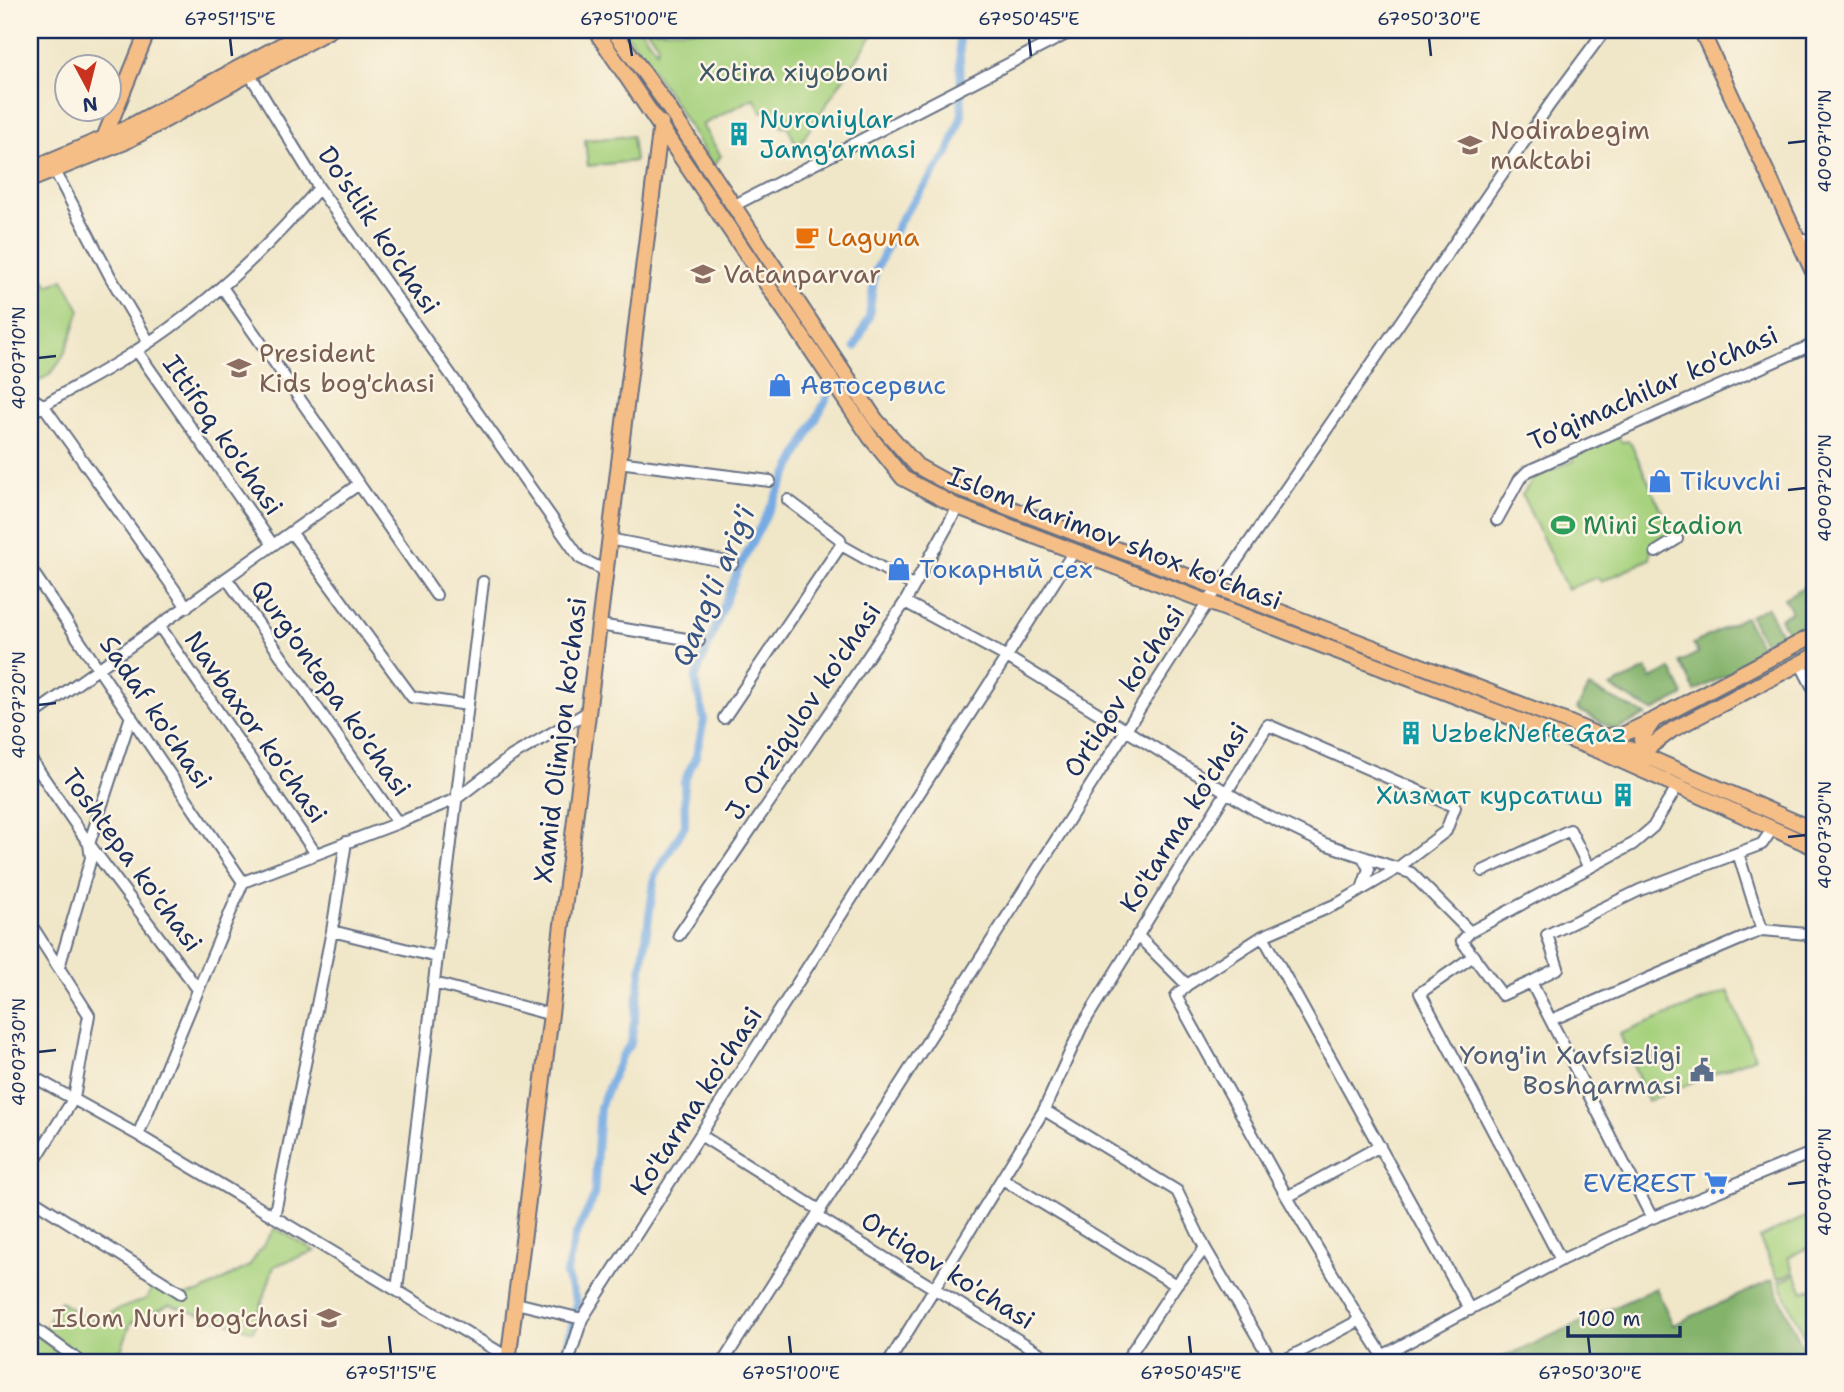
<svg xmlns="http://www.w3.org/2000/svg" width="1844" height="1392" viewBox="0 0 1844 1392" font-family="'Shantell Sans',sans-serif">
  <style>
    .green { fill: #a6d17d; stroke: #60806e; stroke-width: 2 }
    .forest { fill: #84b36c; stroke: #507165; stroke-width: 2 }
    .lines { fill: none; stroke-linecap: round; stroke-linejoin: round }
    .canal { stroke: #76abe3; stroke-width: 8 }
    .minor-casing { stroke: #666f83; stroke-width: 14 }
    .major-casing { stroke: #666f83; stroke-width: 18 }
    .minor { stroke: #fff; stroke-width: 10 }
    .major { stroke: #f6be87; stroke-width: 14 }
    .ticks { fill: none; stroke: #1b2f5e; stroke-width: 2.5 }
    .labels { text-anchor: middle; stroke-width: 5; stroke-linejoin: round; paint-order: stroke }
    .park-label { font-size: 26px; fill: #3e5866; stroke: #fcf5e5 }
    .culture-label { font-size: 26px; fill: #0d838f; stroke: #fcf5e5; text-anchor: start }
    .education-label { font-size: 26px; fill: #785e54; stroke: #fcf5e5; text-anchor: start }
    .street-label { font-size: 26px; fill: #1b2f5e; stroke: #fcf5e5 }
    .food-label { font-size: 26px; fill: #c56008; stroke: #fcf5e5; text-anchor: start }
    .shop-label { font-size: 26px; fill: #366cbe; stroke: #fcf5e5; text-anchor: start }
    .leisure-label { font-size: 26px; fill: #27864d; stroke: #fcf5e5; text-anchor: start }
    .service-label { font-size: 26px; fill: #4e5e75; stroke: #fcf5e5; text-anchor: end }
    .water-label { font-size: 28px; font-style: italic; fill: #365486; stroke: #fcf5e5 }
    .neatline { fill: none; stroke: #1b2f5e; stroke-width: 2.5 }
    .ticks-label { font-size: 18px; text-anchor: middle; fill: #1b2f5e }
  </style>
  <rect width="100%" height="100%" fill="#fcf5e5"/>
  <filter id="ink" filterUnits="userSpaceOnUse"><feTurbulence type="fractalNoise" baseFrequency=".0143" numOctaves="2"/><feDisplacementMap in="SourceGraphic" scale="14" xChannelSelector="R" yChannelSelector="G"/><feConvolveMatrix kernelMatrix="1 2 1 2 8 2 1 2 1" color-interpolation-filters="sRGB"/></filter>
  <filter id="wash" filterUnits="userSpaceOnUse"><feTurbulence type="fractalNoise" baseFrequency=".00686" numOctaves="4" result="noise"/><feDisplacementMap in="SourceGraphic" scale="28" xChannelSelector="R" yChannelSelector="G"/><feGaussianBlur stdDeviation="1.57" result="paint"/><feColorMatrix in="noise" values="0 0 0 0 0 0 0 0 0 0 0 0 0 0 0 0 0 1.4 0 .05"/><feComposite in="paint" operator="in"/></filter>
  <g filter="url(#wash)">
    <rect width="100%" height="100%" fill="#f0e6c8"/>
    <path class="green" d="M624,30H641L657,51L658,44L647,30H876L801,142L796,144L787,126L782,127L772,108L762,112L754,98L702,125L721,156L713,166L670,95Z
      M632,136L635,161L588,166L585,140Z
      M30,236L38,250L35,258L38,264L34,266L49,286L63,279L80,310C70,337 63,378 30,383Z
      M1618,436L1621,442L1629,441L1631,444L1672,533L1651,548L1650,559L1601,582L1598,577L1567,589L1522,495L1535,476L1574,461L1572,457Z
      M1728,991L1755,1057L1648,1101L1620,1034Z
      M1812,1214L1814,1245L1788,1257L1794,1272L1778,1279L1759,1238Z
      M275,1228L315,1251L274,1266L253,1331L170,1305L131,1323L117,1362C88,1362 66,1349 44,1330L60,1301L88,1321L146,1299L153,1287L177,1297L201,1292L249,1266Z
      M1795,1274L1803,1292L1814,1288L1813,1355L1779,1282Z
      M30,1329L60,1354L54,1362H30Z"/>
    <path class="forest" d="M1806,586L1814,601V621L1789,635L1780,618L1792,612L1784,598Z
      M1767,607L1783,638L1766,647L1750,616Z
      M1745,617L1765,655L1695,691L1680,662L1698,653L1693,644Z
      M1646,669L1651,679L1671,669L1684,695L1653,711L1610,687Z
      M1589,687L1646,715L1615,730L1577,709Z
      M1772,1280L1809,1362H1493L1656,1288L1673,1325Z"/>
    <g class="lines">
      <path class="canal" d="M855,347L869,317L875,272L901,219L948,153L962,115L959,30
        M554,1362L567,1348L577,1302L566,1275L575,1237L594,1197L600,1107L621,1057L631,1043L655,875L685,826L684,782L696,756L704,720L695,679L738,570L829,394"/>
    </g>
  </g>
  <g filter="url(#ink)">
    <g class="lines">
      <g class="minor-casing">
        <path id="minor" d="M249,73L319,188L580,558L606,571
          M55,171L111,278L149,342
          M733,206L1074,30
          M1804,239L1814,247
          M222,287L436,595
          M137,351L273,545
          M30,397L43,405L187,607
          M30,414C64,391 102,374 136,351C205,307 266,250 319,188
          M618,462L770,481
          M788,500L840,539L841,545
          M1497,520L1519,480L1528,471L1814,344
          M291,532L412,697L468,705
          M609,539L733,563
          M1656,552L1677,539
          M30,568L243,882
          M227,579L398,823L456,799L512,756L586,713
          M905,602L1007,657L1257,811L1325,844L1411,873L1470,932
          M599,625L699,641
          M160,627L316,854
          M1800,663L1814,690
          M30,717L359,484
          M724,718L841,545L914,586
          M30,758L89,844L197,988
          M1483,871L1570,830L1589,868
          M1362,889L1369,869L1364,859
          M30,923L89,1015L74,1098L30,1168
          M1762,930L1807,934L1814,944
          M332,931L346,842
          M679,935L905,602L958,507
          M1137,935L1187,985
          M1263,936L1187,985L1176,996L1287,1197L1360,1320
          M1472,957L1420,993L1561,1260
          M59,967L91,858L89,844L131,716
          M1531,982L1558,968L1547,935L1640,890L1738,853
          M434,983L552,1015
          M1551,1020L1762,930L1738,853L1762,844L1773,828
          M30,1075L138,1135L509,1358
          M1044,1110L1177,1191L1205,1248L1271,1360L1281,1362L1360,1320L1387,1362
          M138,1135L243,882L398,823
          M702,1136L821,1211
          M1004,1180L1176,1285L1205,1248
          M1287,1197L1380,1146
          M30,1198L181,1293
          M274,1217L332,931L437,957L483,582
          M818,1217L1054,1362
          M1652,1218L1531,982L1502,995L1462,941L1470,932L1633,844L1653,827L1678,785
          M397,1290L437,957
          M516,1303L582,1319
          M30,1325L81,1362
          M1384,1355L1561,1260L1652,1218L1814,1152
          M568,1362L582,1319L1075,550
          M723,1362L1200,614L1550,104L1605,30
          M889,1362L1044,1110L1082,1026L1268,725L1455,807L1446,831L1395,870L1339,903L1263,936L1470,1310
          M1125,1362L1176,1285"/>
      </g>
      <g class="major-casing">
        <path id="major" d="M595,30L870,437L903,478L958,507L1597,750L1814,847
          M613,30L662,98L876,420L917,466L955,487L1570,723L1814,830
          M1701,30L1814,274
          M102,143L148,30
          M30,169L123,130L309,30
          M30,180L123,143L330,30
          M1606,736L1622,735L1649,722
          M1636,757L1672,730L1814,656
          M1645,760L1641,739L1654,720L1814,635
          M508,1362L661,123"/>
      </g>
      <use href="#minor" class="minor"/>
      <use href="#major" class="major"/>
    </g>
  </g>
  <path class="ticks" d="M230,38L232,56M629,38L632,56M1029,38L1031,56M1429,38L1431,56M1788,143L1806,141M38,358L56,356M1788,490L1806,488M38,705L56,703M1788,837L1806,835M38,1052L56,1050M1788,1184L1806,1182M389,1336L391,1354M789,1336L791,1354M1189,1336L1191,1354M1588,1336L1590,1354"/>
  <defs>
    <g id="building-bare" transform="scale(1.89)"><path d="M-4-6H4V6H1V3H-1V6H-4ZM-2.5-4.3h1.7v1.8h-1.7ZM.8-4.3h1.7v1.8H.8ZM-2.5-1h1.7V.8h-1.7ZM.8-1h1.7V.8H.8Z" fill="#0f9aa8" stroke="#fcf5e5" stroke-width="2.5" paint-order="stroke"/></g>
    <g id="school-bare" transform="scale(1.89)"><path d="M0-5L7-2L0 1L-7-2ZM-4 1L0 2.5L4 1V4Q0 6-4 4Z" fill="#8d6e63" stroke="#fcf5e5" stroke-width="2.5" paint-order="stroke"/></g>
    <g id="cafe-bare" transform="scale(1.89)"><path d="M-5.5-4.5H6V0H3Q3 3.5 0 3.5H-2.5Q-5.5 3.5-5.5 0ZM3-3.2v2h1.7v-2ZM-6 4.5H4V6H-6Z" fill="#e8710a" stroke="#fcf5e5" stroke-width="2.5" paint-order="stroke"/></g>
    <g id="shop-bare" transform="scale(1.89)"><path d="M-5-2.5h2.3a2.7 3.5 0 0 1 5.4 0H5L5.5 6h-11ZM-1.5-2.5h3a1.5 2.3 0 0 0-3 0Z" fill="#3f7fe0" stroke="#fcf5e5" stroke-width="2.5" paint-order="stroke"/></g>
    <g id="stadium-bare" transform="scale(1.89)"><path d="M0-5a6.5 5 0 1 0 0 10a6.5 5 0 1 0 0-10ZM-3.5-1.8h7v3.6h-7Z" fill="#2e9e5b" stroke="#fcf5e5" stroke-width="2.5" paint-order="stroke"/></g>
    <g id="civic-bare" transform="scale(1.89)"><path d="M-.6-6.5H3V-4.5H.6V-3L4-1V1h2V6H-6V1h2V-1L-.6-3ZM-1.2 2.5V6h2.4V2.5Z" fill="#5c6f8a" stroke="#fcf5e5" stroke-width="2.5" paint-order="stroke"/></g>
    <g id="supermarket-bare" transform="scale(1.89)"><path d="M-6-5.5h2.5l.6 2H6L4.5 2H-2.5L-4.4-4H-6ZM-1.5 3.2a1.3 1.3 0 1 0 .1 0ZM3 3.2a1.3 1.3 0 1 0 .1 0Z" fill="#3f7fe0" stroke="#fcf5e5" stroke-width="2.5" paint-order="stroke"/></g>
  </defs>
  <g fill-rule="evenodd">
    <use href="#building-bare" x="739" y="134"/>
    <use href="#school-bare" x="1470" y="145"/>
    <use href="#cafe-bare" x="807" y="237"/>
    <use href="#school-bare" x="703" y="274"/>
    <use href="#school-bare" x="239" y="368"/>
    <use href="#shop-bare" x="780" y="385"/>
    <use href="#shop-bare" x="1660" y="481"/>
    <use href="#stadium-bare" x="1563" y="525"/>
    <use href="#shop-bare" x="899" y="569"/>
    <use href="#building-bare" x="1411" y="733"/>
    <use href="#building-bare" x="1623" y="795"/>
    <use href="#civic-bare" x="1702" y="1070"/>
    <use href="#supermarket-bare" x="1716" y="1183"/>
    <use href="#school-bare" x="329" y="1318"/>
  </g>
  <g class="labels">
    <g class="park-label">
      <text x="794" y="81">Xotira xiyoboni</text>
    </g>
    <g class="culture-label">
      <text x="759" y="128">Nuroniylar<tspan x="759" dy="30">Jamg'armasi</tspan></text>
      <text x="1431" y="742">UzbekNefteGaz</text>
      <text x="1603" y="804" text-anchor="end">Хизмат курсатиш</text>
    </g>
    <g class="education-label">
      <text x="1490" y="139">Nodirabegim<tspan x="1490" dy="30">maktabi</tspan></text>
      <text x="723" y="283">Vatanparvar</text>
      <text x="259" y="362">President<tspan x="259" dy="30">Kids bog'chasi</tspan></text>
      <text x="309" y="1327" text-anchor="end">Islom Nuri bog'chasi</text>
    </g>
    <g class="street-label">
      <text transform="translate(379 230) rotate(56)" y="9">Do'stlik ko'chasi</text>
      <text transform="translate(1653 388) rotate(-24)" y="9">To'qimachilar ko'chasi</text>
      <text transform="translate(223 435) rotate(55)" y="9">Ittifoq ko'chasi</text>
      <text transform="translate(1115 538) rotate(21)" y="9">Islom Karimov shox ko'chasi</text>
      <text transform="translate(331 688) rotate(55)" y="9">Qurg'ontepa ko'chasi</text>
      <text transform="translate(1124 691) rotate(-57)" y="9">Ortiqov ko'chasi</text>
      <text transform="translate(803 711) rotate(-56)" y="9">J. Orziqulov ko'chasi</text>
      <text transform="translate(156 712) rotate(56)" y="9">Sadaf ko'chasi</text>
      <text transform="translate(256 727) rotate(55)" y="9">Navbaxor ko'chasi</text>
      <text transform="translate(560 740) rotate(-83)" y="9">Xamid Olimjon ko'chasi</text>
      <text transform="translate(1184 817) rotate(-58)" y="9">Ko'tarma ko'chasi</text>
      <text transform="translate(132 860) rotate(54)" y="9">Toshtepa ko'chasi</text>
      <text transform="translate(696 1101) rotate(-57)" y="9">Ko'tarma ko'chasi</text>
      <text transform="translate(948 1270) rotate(32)" y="9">Ortiqov ko'chasi</text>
    </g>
    <g class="food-label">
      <text x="827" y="246">Laguna</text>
    </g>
    <g class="shop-label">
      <text x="800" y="394">Автосервис</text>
      <text x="1680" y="490">Tikuvchi</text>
      <text x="919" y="578">Токарный сех</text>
      <text x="1696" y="1192" text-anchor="end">EVEREST</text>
    </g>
    <g class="leisure-label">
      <text x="1583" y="534">Mini Stadion</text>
    </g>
    <g class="service-label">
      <text x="1682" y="1064">Yong'in Xavfsizligi<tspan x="1682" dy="30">Boshqarmasi</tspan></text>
    </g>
    <g class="water-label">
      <text transform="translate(713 586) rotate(-67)" y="10">Qang'li arig'i</text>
    </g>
  </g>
  <rect width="1844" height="1392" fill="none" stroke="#fcf5e5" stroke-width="77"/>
  <g transform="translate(88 88) rotate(173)"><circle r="33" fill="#fcf5e5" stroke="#a2a6af" stroke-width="2"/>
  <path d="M0-5L12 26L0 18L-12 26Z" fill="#c8321e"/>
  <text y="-10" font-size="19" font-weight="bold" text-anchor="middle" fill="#1b2f5e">N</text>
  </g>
  <path d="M1568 1326v10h112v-10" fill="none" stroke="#1b2f5e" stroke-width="3.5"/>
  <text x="1578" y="1326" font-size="21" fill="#1b2f5e" stroke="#fcf5e5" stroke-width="5" paint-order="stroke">100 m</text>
  <rect x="38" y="38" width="1768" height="1316" class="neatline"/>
  <g class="ticks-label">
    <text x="230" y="25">67°51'15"E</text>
    <text x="629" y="25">67°51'00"E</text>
    <text x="1029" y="25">67°50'45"E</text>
    <text x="1429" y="25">67°50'30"E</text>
    <text transform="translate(1825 141) rotate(-90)" y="6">40°07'10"N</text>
    <text transform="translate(19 358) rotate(-90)" y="6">40°07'10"N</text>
    <text transform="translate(1825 488) rotate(-90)" y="6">40°07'20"N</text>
    <text transform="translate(19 705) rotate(-90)" y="6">40°07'20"N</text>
    <text transform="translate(1825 835) rotate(-90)" y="6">40°07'30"N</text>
    <text transform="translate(19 1052) rotate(-90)" y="6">40°07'30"N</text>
    <text transform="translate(1825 1182) rotate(-90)" y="6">40°07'40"N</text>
    <text x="391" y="1379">67°51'15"E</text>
    <text x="791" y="1379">67°51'00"E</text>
    <text x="1191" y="1379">67°50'45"E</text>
    <text x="1590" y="1379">67°50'30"E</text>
  </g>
</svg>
